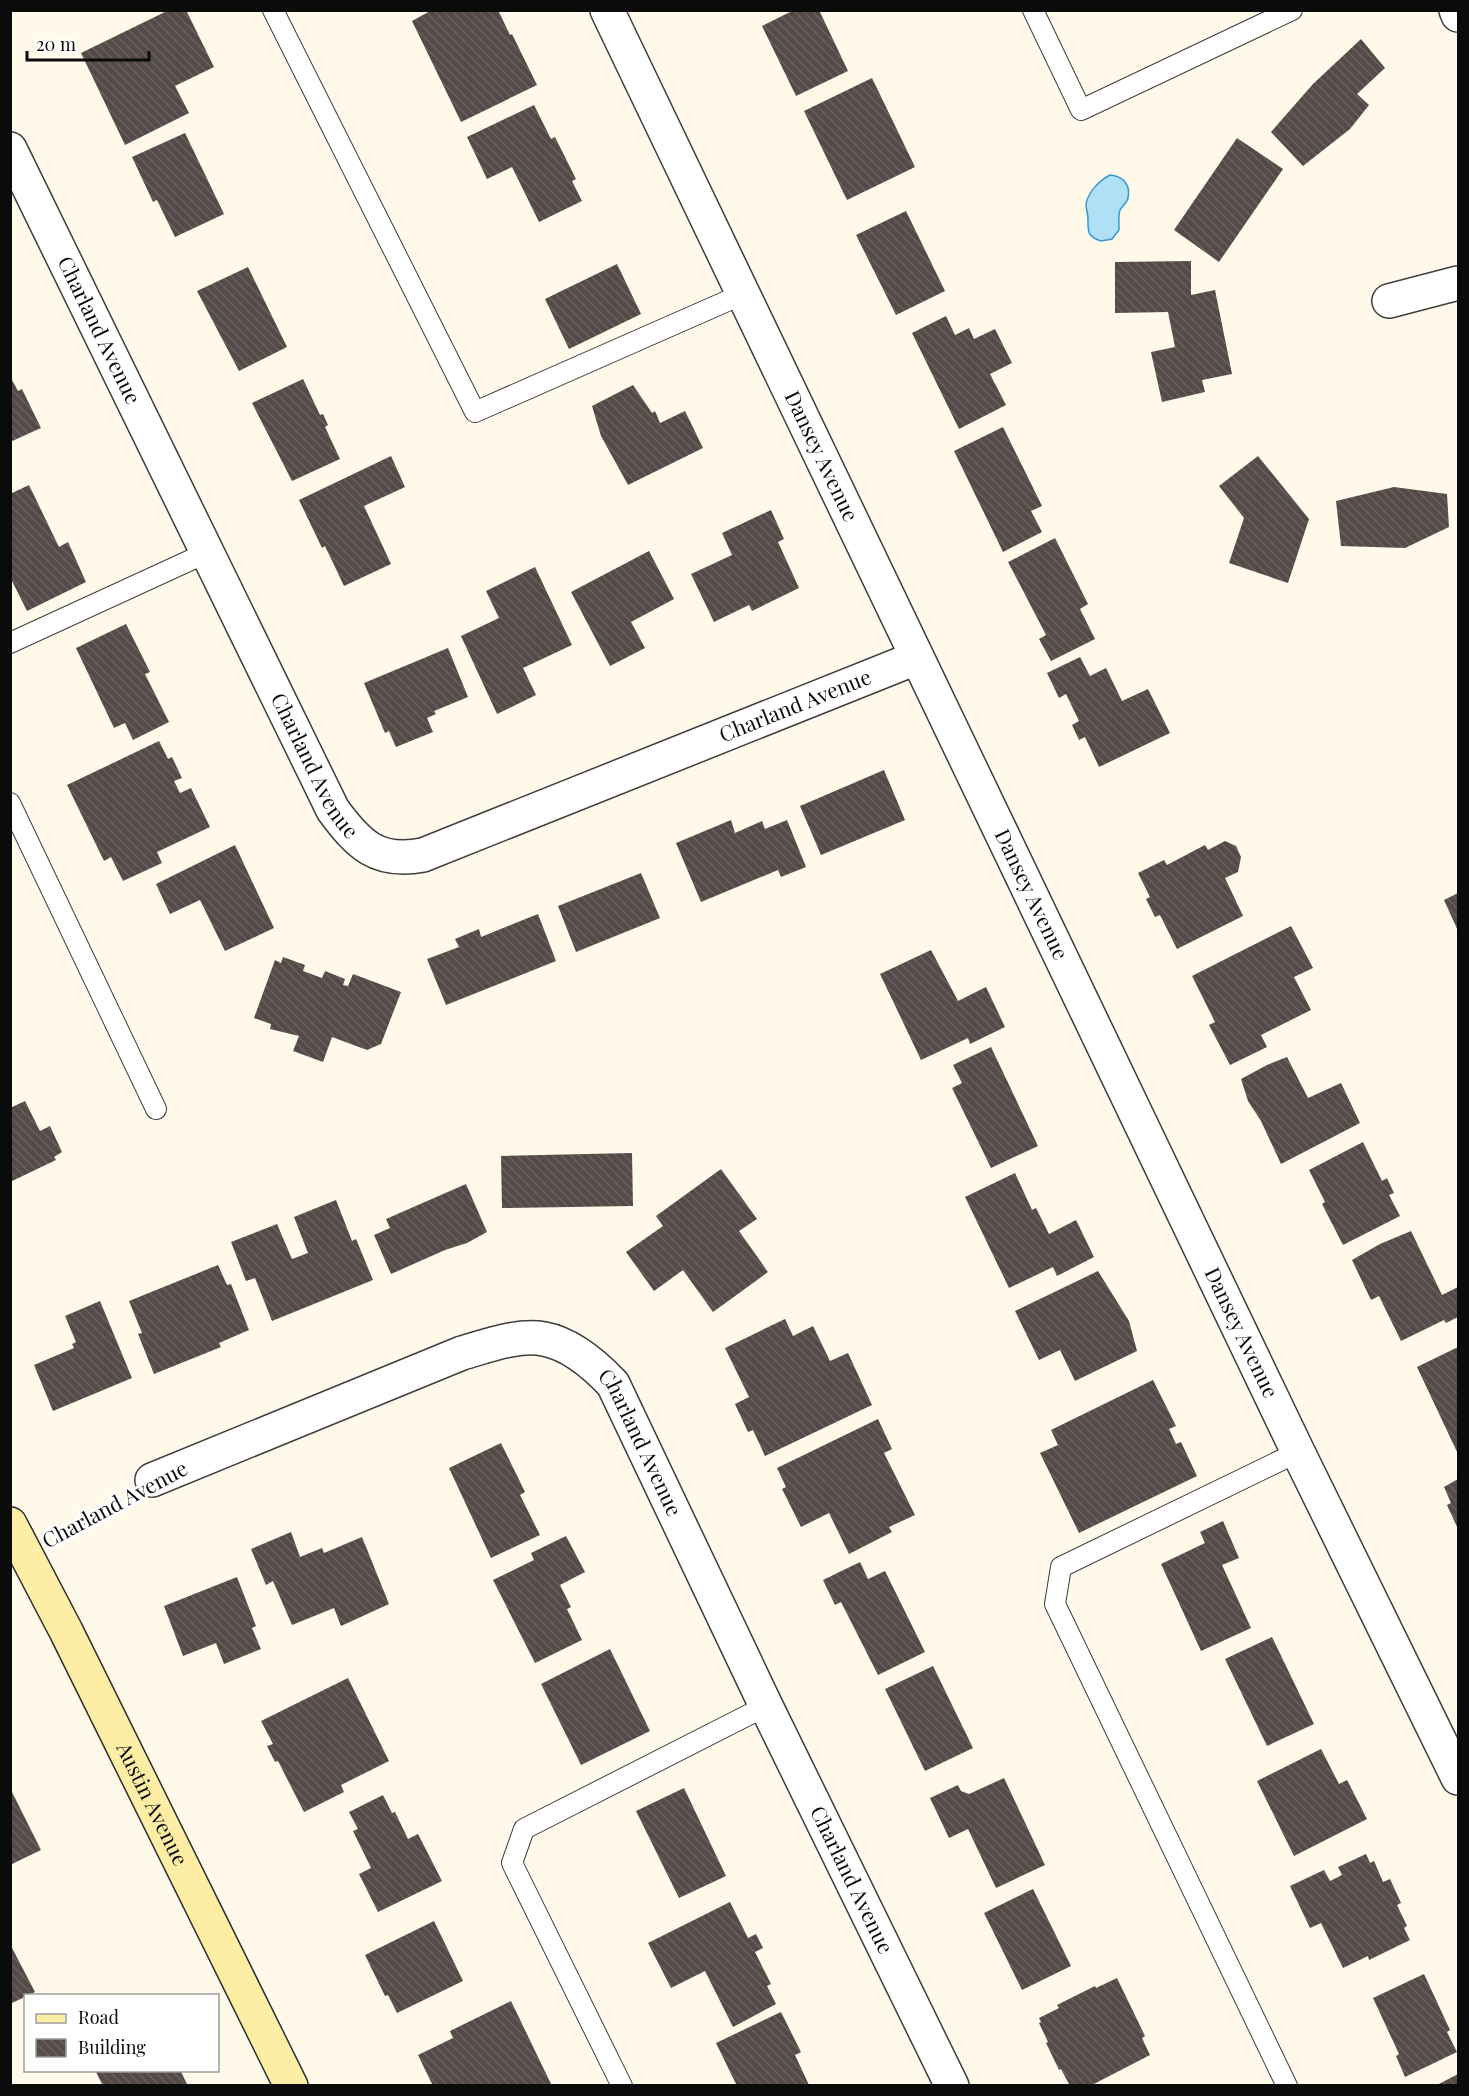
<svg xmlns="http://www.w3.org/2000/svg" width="1469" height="2096" viewBox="0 0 1469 2096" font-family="'Playfair Display',serif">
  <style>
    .water { fill: #afe0f5; stroke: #379acc; stroke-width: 1.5 }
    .building { fill: url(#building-back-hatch) }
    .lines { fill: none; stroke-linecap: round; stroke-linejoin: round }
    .lane-casing { stroke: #3e3e3e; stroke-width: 22 }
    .street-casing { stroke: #3e3e3e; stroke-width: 36 }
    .secondary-casing { stroke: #2d2d2d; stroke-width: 36 }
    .path { stroke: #2d2d2d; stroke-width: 4; stroke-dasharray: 6 3; stroke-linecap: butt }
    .lane { stroke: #fff; stroke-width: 20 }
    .street { stroke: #fff; stroke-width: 33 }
    .secondary { stroke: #feeea5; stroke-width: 33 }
    .labels { text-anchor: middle; stroke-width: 6; stroke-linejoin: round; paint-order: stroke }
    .street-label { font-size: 21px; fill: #0b0b0b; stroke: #fff }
  </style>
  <defs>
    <pattern id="building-back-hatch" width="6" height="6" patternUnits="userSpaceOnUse" patternTransform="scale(1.5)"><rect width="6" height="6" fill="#544b48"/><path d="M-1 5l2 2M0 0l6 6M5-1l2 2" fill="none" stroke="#68605e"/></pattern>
  </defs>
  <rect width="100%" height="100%" fill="#fff9e9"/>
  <path class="water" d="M1110,175C1123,176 1131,185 1128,198C1127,203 1122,206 1120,210C1118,216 1119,224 1119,230L1112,239L1101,241C1087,237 1088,231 1088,219C1088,214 1086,209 1086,204C1088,192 1100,180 1110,175Z"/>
  <path class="building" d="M169,10H186L214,67L175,86L189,113L125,145L81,53Z
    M432,10H498L510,35L512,34L537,85L461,122L412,21Z
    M794,10H819L848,71L796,96L762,26Z
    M1361,39L1385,68L1357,94L1369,105L1350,129L1303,166L1271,132L1313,84Z
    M872,78L915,167L847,200L804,111Z
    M534,105L551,139L555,137L576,179L572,181L582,201L539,222L512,167L487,179L467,137Z
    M185,133L224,214L175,237L157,200L153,202L132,157Z
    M1237,138L1283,169L1219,262L1174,230Z
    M906,211L945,291L896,315L856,235Z
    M1191,261V295L1215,290L1232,374L1202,380L1205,392L1162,402L1151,352L1175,347L1168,312L1115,313V262Z
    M617,264L641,314L569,349L545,299Z
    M248,267L287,347L239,371L197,291Z
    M946,316L955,335L969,328L974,339L995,329L1012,363L990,374L1006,405L959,429L912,333Z
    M10,376L18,391L22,389L41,428L10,442Z
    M303,379L320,415L323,414L328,425L325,427L340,459L292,481L252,403Z
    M633,385L652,413L655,411L660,423L685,411L703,448L628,485L601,436L592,406Z
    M1003,427L1042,506L1031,511L1042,532L1003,552L954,451Z
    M391,456L405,487L364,506L391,564L344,586L325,546L322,548L299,500Z
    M1258,456L1309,519L1288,583L1229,563L1244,518L1219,486Z
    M29,485L59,547L68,542L86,582L27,611L10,577V494Z
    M1394,487L1447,494L1449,527L1405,548L1341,546L1336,501Z
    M771,510L784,539L778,542L799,588L752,611L749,605L714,622L691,574L732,555L722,533Z
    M1055,538L1088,604L1080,609L1095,639L1051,661L1039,639L1046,635L1008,562Z
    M649,551L674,599L631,622L645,648L610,666L571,592Z
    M535,567L572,645L523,668L536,695L497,714L461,636L499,618L486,591Z
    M126,624L150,672L145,674L169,722L133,740L125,723L114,728L76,648Z
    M448,648L468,697L434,711L436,714L427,718L433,732L396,747L389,731L385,733L364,683Z
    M1080,657L1090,676L1106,668L1122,701L1148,689L1170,733L1099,767L1085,737L1079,740L1072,725L1079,721L1066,694L1059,698L1047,673Z
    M159,741L168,759L172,757L182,778L174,781L180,793L191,788L210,827L157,852L162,863L123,881L111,857L104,861L67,785Z
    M884,770L905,820L821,855L800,806Z
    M731,820L735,833L762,821L765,829L787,820L806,867L781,877L778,870L701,902L676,843Z
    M1225,841L1236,846L1241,857L1238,872L1225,878L1243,916L1177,949L1160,915L1155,917L1146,899L1150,897L1138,873L1164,860L1167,865L1205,845L1208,850Z
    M235,845L274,928L225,951L200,900L170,914L156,884Z
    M641,873L660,918L576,952L558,906Z
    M1458,893V931L1444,900Z
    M538,914L556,961L446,1005L427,959L459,947L455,939L479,929L481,937Z
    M1291,926L1313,968L1294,977L1311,1010L1261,1035L1267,1047L1230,1065L1209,1025L1215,1022L1192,976Z
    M931,950L958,1001L986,987L1005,1027L970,1044L968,1038L921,1060L880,974Z
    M283,957L305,965L303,971L322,978L325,971L345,979L343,985L348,986L353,974L401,992L381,1044L367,1050L332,1037L323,1062L293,1051L299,1036L270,1029L271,1024L254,1018L275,960L281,963Z
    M991,1047L1038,1146L991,1168L952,1088L962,1083L953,1065Z
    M1287,1057L1308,1098L1341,1083L1360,1123L1281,1164L1261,1121L1248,1101L1241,1079L1267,1065Z
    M25,1101L40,1131L50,1126L62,1152L54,1157L56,1160L10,1182V1108Z
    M1363,1142L1382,1181L1387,1178L1394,1193L1389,1195L1400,1216L1343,1245L1322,1204L1325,1202L1309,1170Z
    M632,1153L633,1206L502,1208L501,1156Z
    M721,1169L757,1219L739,1231L768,1272L713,1312L683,1270L654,1291L626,1252L663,1226L656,1216Z
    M1015,1173L1032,1210L1036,1208L1049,1234L1076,1220L1094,1257L1057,1276L1053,1267L1009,1288L965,1197Z
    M466,1184L487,1232L467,1243L445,1250L391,1274L374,1235L390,1228L386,1219Z
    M336,1200L352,1241L356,1239L373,1280L272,1321L255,1278L246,1281L231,1242L277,1224L292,1259L308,1253L294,1217Z
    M1411,1231L1442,1295L1458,1287V1317L1446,1323L1444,1320L1401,1341L1379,1296L1371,1300L1352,1260L1380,1244Z
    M218,1265L227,1285L231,1284L249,1330L219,1343L221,1347L154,1374L138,1334L142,1333L129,1301Z
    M1098,1271L1129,1321L1137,1351L1075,1381L1060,1350L1039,1360L1015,1311Z
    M100,1301L132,1378L53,1411L34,1365L74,1348L72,1344L76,1342L65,1316Z
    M785,1319L793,1336L813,1326L830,1361L848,1353L872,1405L765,1456L753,1430L748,1432L735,1404L749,1397L725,1348Z
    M1458,1347V1454L1417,1367Z
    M1153,1380L1176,1426L1169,1429L1176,1444L1181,1442L1197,1476L1079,1533L1040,1453L1058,1445L1051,1430Z
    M878,1419L892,1449L884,1453L915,1515L889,1527L892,1532L849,1554L829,1513L801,1527L782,1489L786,1487L777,1468Z
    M501,1443L525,1492L520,1495L540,1535L491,1558L449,1468Z
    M1458,1479V1529L1447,1505L1451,1503L1444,1487Z
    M1223,1521L1239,1558L1222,1565L1251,1628L1201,1651L1161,1564L1205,1543L1200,1532Z
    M291,1532L300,1557L322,1548L324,1553L362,1537L389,1604L341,1626L334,1608L292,1625L273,1581L266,1585L251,1549Z
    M566,1536L585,1572L560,1585L571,1607L567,1609L582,1640L535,1663L493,1580L534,1560L531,1553Z
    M860,1562L868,1579L885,1571L925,1652L878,1675L841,1602L835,1605L823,1580Z
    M237,1577L256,1626L252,1628L261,1649L224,1664L216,1643L183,1656L164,1606Z
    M1272,1637L1314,1724L1267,1746L1225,1659Z
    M610,1649L650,1731L581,1765L541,1684Z
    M933,1666L973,1748L925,1771L885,1689Z
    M348,1678L389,1761L341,1785L344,1792L304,1812L278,1761L275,1762L267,1746L273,1744L261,1721Z
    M1321,1749L1339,1784L1347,1780L1367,1819L1294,1856L1257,1781Z
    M1004,1778L1045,1865L996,1888L968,1829L949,1838L930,1798L958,1785L961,1791L969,1794Z
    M10,1788L41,1850L10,1865Z
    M684,1788L726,1876L679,1898L636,1811Z
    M383,1795L392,1813L395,1812L408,1839L418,1834L442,1881L378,1912L359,1874L371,1868L353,1831L358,1829L349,1812Z
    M1366,1854L1370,1863L1374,1861L1383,1882L1390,1879L1401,1903L1397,1905L1407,1926L1404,1928L1410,1940L1369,1960L1368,1956L1343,1968L1321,1923L1310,1928L1290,1886L1324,1870L1330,1881L1342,1875L1338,1867Z
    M1033,1889L1071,1966L1022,1990L984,1913Z
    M730,1902L748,1938L756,1934L763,1948L755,1952L771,1984L767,1986L776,2004L733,2027L705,1971L671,1988L648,1943Z
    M434,1921L463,1981L397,2013L388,1995L385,1996L365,1955Z
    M10,1944L35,1992L10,2004Z
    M1424,1974L1450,2030L1447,2032L1457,2052L1405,2077L1396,2056L1399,2054L1373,1998Z
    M1117,1978L1145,2036L1142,2038L1150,2055L1090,2086H1070L1061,2069L1059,2070L1046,2043L1048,2042L1039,2023L1041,2022L1039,2018L1059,2008L1057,2005L1095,1986L1096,1988Z
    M511,2001L552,2086H433L418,2055L453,2038L450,2031Z
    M781,2012L801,2052L795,2055L809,2085L737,2086L716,2043Z
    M95,2070H180L188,2086H103Z
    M1458,2074V2086H1435Z"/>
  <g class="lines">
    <g class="lane-casing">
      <path id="lane" d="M273,10L475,412L743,294
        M1033,10L1081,110L1292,10
        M10,643L206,553
        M10,803L156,1109
        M622,2086L512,1863L524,1829L766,1706
        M1287,2086L1055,1604L1061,1567L1298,1452"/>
    </g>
    <g class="street-casing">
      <g id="street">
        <path id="s1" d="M607,10L1298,1452L1458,1778"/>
        <path d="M1456,10L1458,15"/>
        <path id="s2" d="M10,149L333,810C358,844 377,864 423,855L916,658"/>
        <path d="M1389,301L1458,283"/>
        <path id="s3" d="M152,1480L462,1353C487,1346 518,1334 544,1339C571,1344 595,1365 613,1384L766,1706L952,2086"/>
      </g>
    </g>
    <g class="secondary-casing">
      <g id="secondary">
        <path id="s4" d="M10,1524L66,1631L291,2086"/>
      </g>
    </g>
    <path class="path" d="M58,1536L91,1519L121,1500"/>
    <use href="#lane" class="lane"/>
    <use href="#street" class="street"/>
    <use href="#secondary" class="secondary"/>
  </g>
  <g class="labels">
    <g class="street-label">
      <text dy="7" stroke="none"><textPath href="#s2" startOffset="202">Charland Avenue</textPath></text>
      <text dy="7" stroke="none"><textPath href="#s1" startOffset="495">Dansey Avenue</textPath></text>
      <text dy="7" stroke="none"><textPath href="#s2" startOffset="1245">Charland Avenue</textPath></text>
      <text dy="7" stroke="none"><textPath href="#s2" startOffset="688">Charland Avenue</textPath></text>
      <text dy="7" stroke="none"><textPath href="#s1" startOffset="981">Dansey Avenue</textPath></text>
      <text dy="7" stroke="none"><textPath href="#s1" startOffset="1467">Dansey Avenue</textPath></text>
      <text dy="7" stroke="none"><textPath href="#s3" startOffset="567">Charland Avenue</textPath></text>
      <text transform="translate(115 1505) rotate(-28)" y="7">Charland Avenue</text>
      <text dy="7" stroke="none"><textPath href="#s4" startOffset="314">Austin Avenue</textPath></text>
      <text dy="7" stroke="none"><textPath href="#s3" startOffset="1053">Charland Avenue</textPath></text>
    </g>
  </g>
  <rect width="1469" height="2096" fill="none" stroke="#0b0b0b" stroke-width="24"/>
  <rect x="24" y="1994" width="195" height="78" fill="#ffffff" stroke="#9d9d9d" stroke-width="1.5"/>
  <rect x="36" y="2014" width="30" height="9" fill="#feeea5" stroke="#9d9d9d" stroke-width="1.5"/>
  <text x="78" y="2024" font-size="18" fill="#0b0b0b">Road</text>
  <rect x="36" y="2039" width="30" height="18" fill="url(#building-back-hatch)" stroke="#9d9d9d" stroke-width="1.5"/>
  <text x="78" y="2054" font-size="18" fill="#0b0b0b">Building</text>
  <path d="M27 51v9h122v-9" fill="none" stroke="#0b0b0b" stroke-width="3"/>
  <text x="36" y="51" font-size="18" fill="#0b0b0b" stroke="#ffffff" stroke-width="4.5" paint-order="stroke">20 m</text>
</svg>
